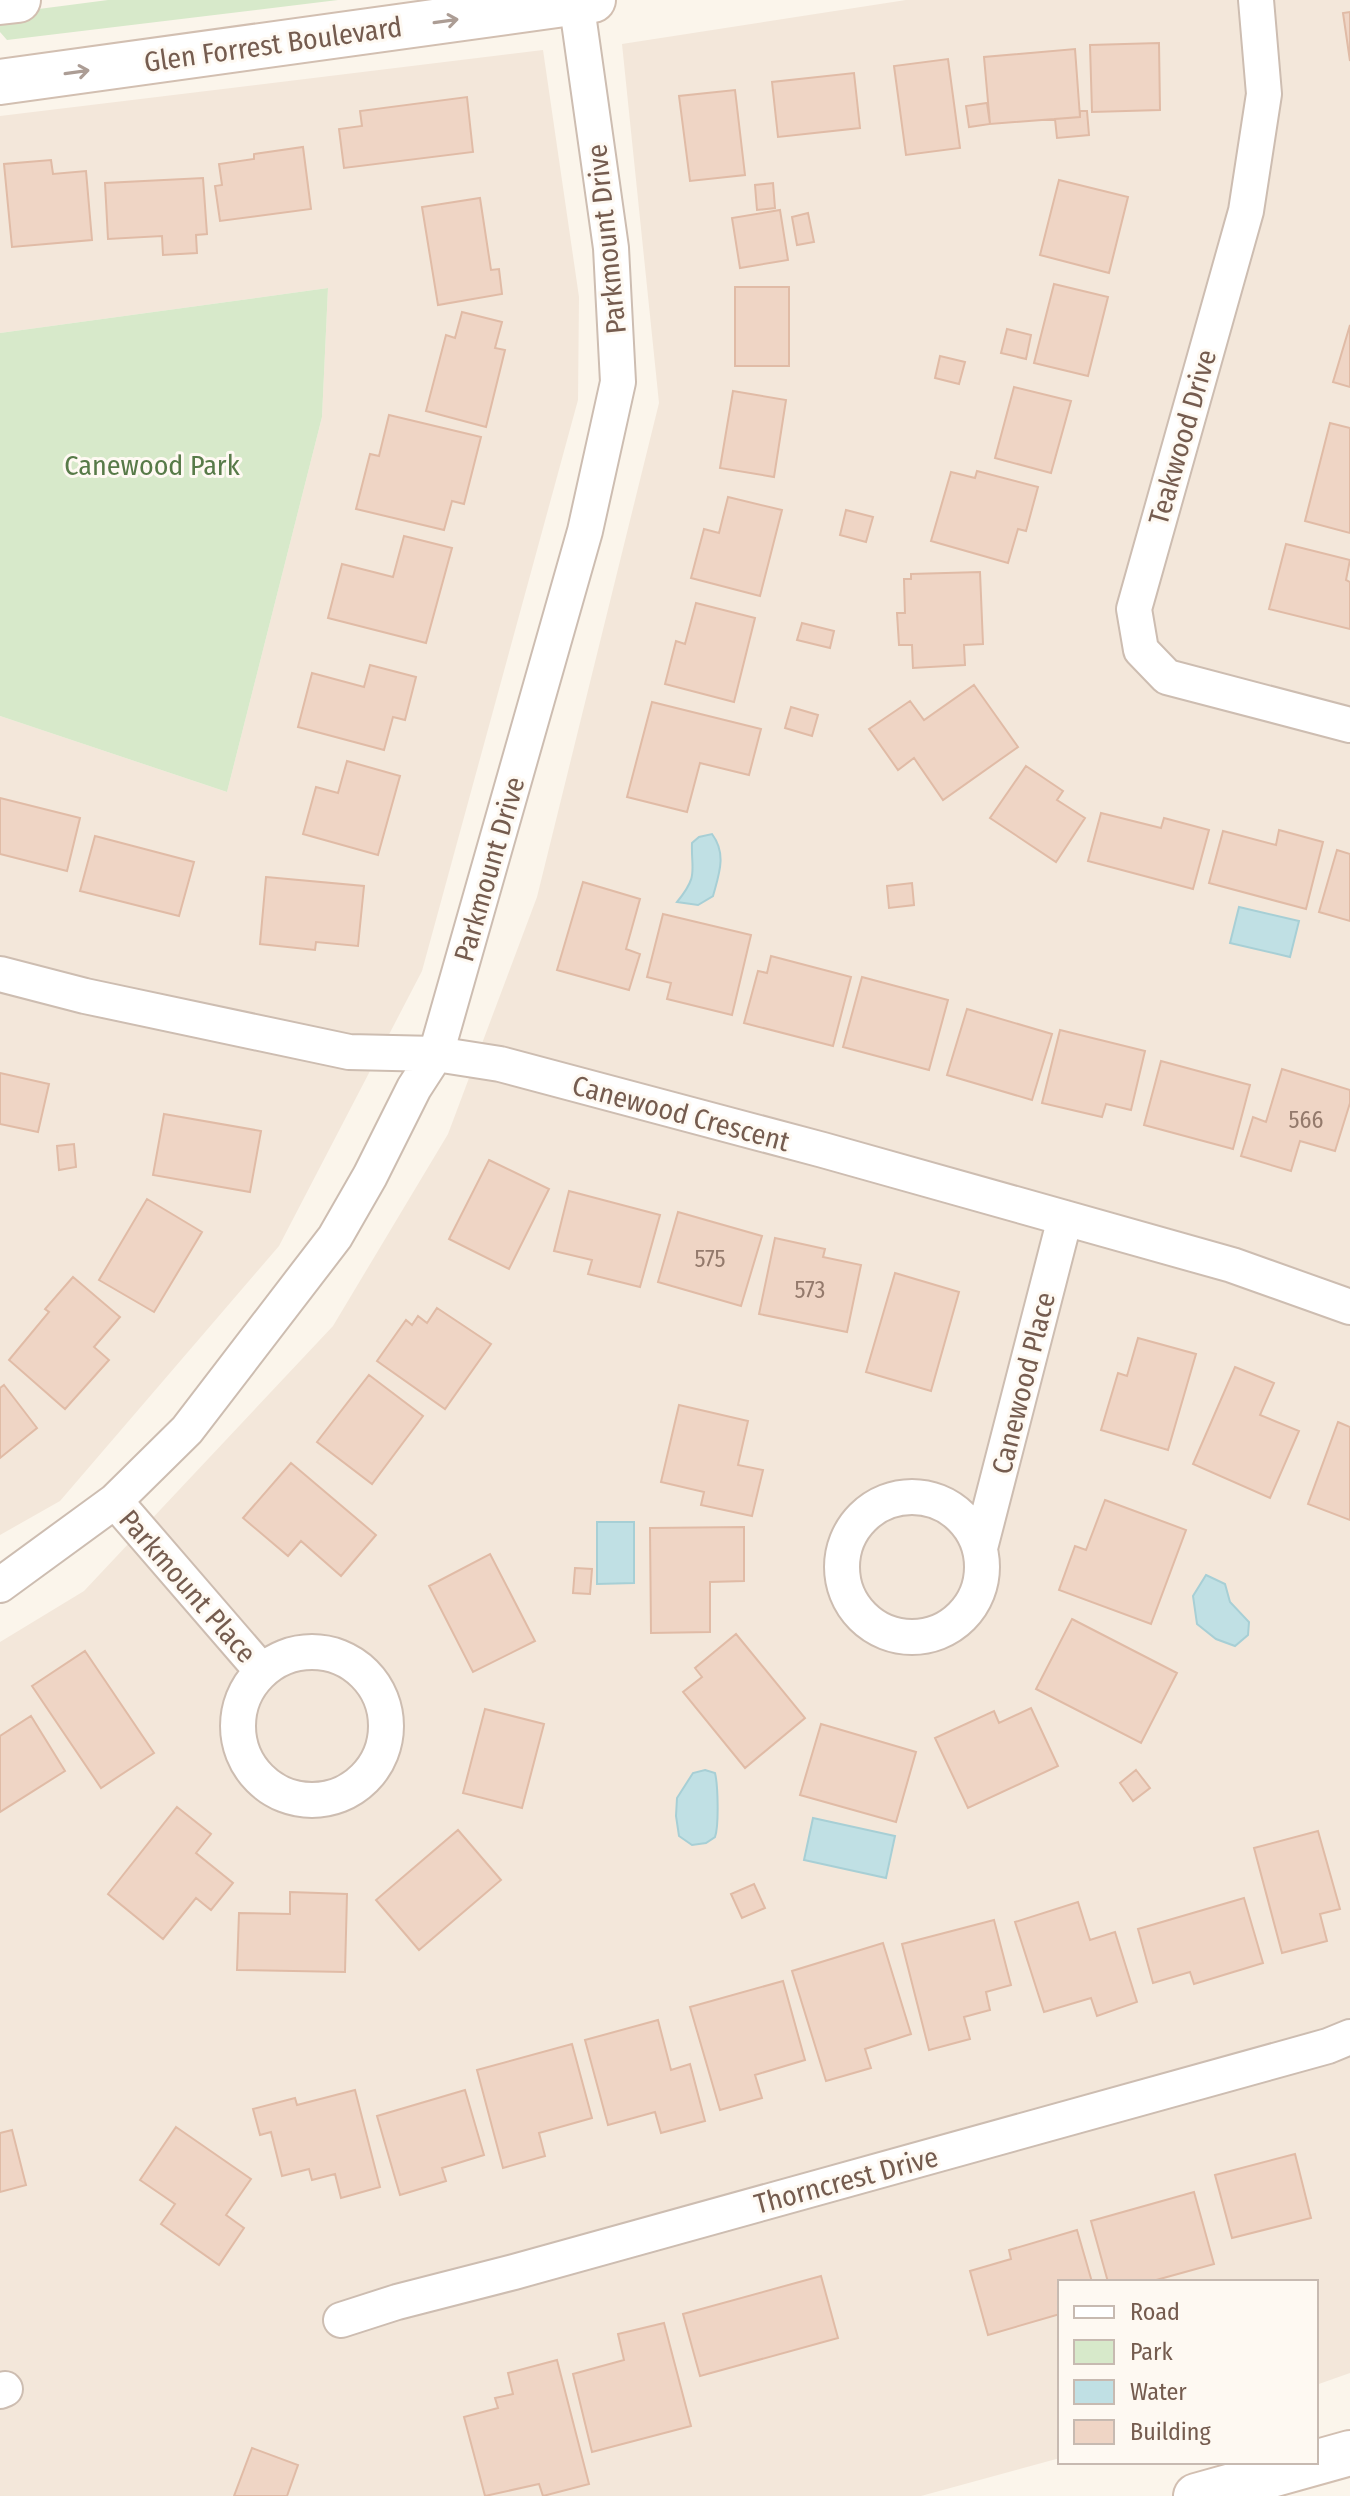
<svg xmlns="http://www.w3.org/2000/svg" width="1350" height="2496" viewBox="0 0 1350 2496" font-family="'Fira Sans Condensed',sans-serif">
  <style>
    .residential { fill: #f3e7da }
    .green { fill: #d7e9ca }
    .water { fill: #c0e0e4; stroke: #a7cfd5; stroke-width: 2 }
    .building { fill: #efd5c5; stroke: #e0bba6; stroke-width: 2 }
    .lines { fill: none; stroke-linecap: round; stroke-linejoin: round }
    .street-casing { stroke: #cdbdb1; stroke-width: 38 }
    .secondary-casing { stroke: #d2bfb1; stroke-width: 48 }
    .street { stroke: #fff; stroke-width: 34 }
    .secondary { stroke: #fff; stroke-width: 44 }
    .oneway { stroke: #ac9d95 }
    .labels { text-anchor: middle; stroke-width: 6; stroke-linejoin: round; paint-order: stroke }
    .number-label { font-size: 24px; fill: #947a6c }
    .street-label { font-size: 28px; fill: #755c4f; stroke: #fef9f2 }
    .park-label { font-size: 28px; fill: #577a48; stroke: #fef9f2 }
  </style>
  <rect width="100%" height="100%" fill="#fbf5eb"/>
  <path class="residential" d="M906,0H1350V2373L1316,2385V2282H1060V2458L921,2496H0V1642L84,1591L333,1326L448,1134L537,897L659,403L622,44Z
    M543,50L579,297L578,400L422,971L279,1246L60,1501L0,1535V716L227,792L322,417L328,288L0,333V116Z"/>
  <path class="green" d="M108,0H338L7,40L0,32V18L8,13Z
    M328,288L322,417L227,792L0,716V333Z"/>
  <path class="water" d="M712,834C727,854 719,874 713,896L698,905L677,902C699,875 691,872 692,843L699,837Z
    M1239,907L1299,921L1290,957L1230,943Z
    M597,1522H634V1583L597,1584Z
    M1206,1575L1225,1584L1230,1602L1249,1622L1248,1635L1235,1646L1216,1639L1197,1624L1193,1596Z
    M705,1770L715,1773C718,1785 719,1826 715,1837L706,1843L692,1845L679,1836L676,1816L677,1798L693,1773Z
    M813,1818L895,1836L886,1878L804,1860Z"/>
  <path class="building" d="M1350,12V61L1343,13Z
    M1159,43L1160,110L1092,112L1090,45Z
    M1075,49L1080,117L990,124L984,57Z
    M948,59L960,148L906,155L894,66Z
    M854,73L860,128L778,137L772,82Z
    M735,90L745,175L690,181L679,96Z
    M467,97L473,152L344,168L339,129L362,126L360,111Z
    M987,103L990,124L969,127L966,106Z
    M1080,111H1087L1089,135L1057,138L1055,119L1080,117Z
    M303,147L311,209L220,221L215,186L222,185L219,164L254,159V154Z
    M51,160L53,174L86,171L92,240L12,247L4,164Z
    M203,178L207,234L196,235L197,253L163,255L162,236L108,239L105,183Z
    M1059,180L1128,197L1109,273L1040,255Z
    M773,183L775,208L757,210L755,185Z
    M480,198L491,270L499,269L502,294L438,305L422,207Z
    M780,210L788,260L740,268L732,218Z
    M808,213L814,242L797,245L792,217Z
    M1054,284L1108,297L1088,376L1034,363Z
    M735,287H789V366H735Z
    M462,312L502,322L495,348L505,350L486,427L426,411L446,335L455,338Z
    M1350,325V387L1333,382Z
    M1007,329L1031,335L1026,359L1001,353Z
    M940,356L965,362L959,384L935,378Z
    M1014,387L1071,401L1051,473L995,458Z
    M733,391L786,400L774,477L720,468Z
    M389,415L481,437L464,504L452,501L444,530L356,509L370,454L379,456Z
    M1330,423L1350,428V533L1305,521Z
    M977,471L1038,487L1026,531L1018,529L1008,563L931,541L951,472L975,478Z
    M728,497L782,510L760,596L691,578L704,529L719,533Z
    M846,510L873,517L866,542L840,535Z
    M404,536L452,548L426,643L328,618L342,564L393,577Z
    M1286,544L1350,560L1346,580L1350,582V629L1269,609Z
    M980,572L983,644L964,645L965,665L913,668L912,645H899L897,613H905L904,579H911V574Z
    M696,603L755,618L734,702L665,684L676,641L685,644Z
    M802,623L834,631L830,648L797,640Z
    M370,665L416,677L405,720L393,717L384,750L298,727L312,673L364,687Z
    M974,685L1018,747L943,800L914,758L898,770L869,729L910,701L924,720Z
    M652,702L761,729L749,775L700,763L687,812L627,797Z
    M791,707L818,715L812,736L785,728Z
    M347,761L400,776L378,855L303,834L316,787L338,793Z
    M1026,766L1063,791L1057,800L1085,818L1056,862L990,818Z
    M0,798L80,818L67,871L0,854Z
    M1101,813L1161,828L1164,818L1209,830L1193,889L1088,861Z
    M1279,830L1323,842L1306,909L1209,883L1223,831L1276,845Z
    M95,836L194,862L179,916L80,891Z
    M1337,850L1350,854V921L1319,912Z
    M266,877L364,886L358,946L316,942L315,950L260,944Z
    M583,882L640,899L626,949L640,954L629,990L557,970Z
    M912,883L914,905L889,908L887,886Z
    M663,914L751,935L732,1015L667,999L671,983L647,977Z
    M771,956L851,977L833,1046L744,1023L758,971L767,973Z
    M862,977L948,1000L929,1070L843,1047Z
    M967,1009L1052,1034L1032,1100L947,1075Z
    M1060,1030L1145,1051L1131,1110L1106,1104L1102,1117L1042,1103Z
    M1161,1061L1250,1085L1233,1149L1144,1125Z
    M1282,1069L1350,1090V1103L1335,1151L1300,1141L1291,1171L1241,1156L1253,1117L1266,1122Z
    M0,1073L49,1084L38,1132L0,1124Z
    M164,1114L261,1131L250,1192L153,1175Z
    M74,1144L76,1167L59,1170L57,1146Z
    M489,1160L549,1189L509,1269L449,1239Z
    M569,1191L660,1215L640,1287L588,1274L592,1260L554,1251Z
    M147,1199L202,1232L154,1312L99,1280Z
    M678,1212L762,1236L741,1306L658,1282Z
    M775,1238L825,1249L823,1257L861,1265L847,1332L759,1314Z
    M895,1273L959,1292L931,1391L866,1372Z
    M73,1277L120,1317L94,1347L109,1360L65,1409L9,1360L49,1312L45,1309Z
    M437,1308L491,1344L445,1409L377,1361L406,1320L412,1325L418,1316L427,1323Z
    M1138,1338L1196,1354L1168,1450L1101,1430L1118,1373L1127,1376Z
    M1235,1367L1274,1383L1260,1415L1299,1431L1270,1498L1193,1464Z
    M369,1375L423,1416L372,1484L317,1442Z
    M4,1385L37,1428L0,1458V1388Z
    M679,1405L748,1421L738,1465L763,1470L752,1516L701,1505L704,1492L661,1482Z
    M1338,1422L1350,1427V1520L1308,1504Z
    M291,1463L376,1535L341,1576L301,1541L288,1556L243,1518Z
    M1105,1500L1186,1530L1151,1624L1059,1590L1075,1546L1086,1550Z
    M744,1527V1581L710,1582V1632L651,1633L650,1528Z
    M490,1554L535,1641L473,1672L429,1586Z
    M575,1568L592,1569L590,1594L573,1593Z
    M1072,1619L1177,1673L1141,1743L1036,1689Z
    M736,1634L805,1718L745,1768L683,1692L702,1677L695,1668Z
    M85,1651L154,1753L101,1788L32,1686Z
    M1031,1708L1058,1766L968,1808L935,1738L994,1711L999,1723Z
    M485,1709L544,1724L522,1808L463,1793Z
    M31,1716L65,1771L0,1812V1736Z
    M821,1724L916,1752L896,1822L800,1795Z
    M1136,1770L1150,1788L1133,1801L1120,1783Z
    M177,1807L211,1834L196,1853L233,1883L211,1910L196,1898L163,1939L108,1894Z
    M458,1830L501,1880L419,1950L376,1900Z
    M1318,1831L1340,1909L1320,1914L1327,1941L1282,1953L1254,1848Z
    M754,1884L765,1908L742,1918L731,1894Z
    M290,1892L347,1894L345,1972L237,1970L239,1913L290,1914Z
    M1244,1898L1263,1963L1194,1984L1190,1972L1153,1983L1138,1929Z
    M1078,1902L1090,1940L1115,1932L1137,2002L1097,2016L1091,1998L1044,2012L1015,1922Z
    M994,1920L1011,1985L986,1992L990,2010L964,2017L970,2039L929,2050L902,1944Z
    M883,1943L911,2034L865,2049L871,2068L826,2081L792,1971Z
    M783,1981L805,2060L755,2075L762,2098L720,2110L690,2007Z
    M658,2020L671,2070L690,2064L705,2121L661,2133L655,2112L608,2125L585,2040Z
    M572,2044L592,2118L539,2133L545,2156L503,2168L477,2070Z
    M355,2090L380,2187L341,2198L335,2174L312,2180L309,2169L282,2176L271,2132L260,2135L253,2109L295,2098L297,2105Z
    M465,2090L484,2155L442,2168L446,2181L400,2195L377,2116Z
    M176,2127L251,2179L226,2215L244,2228L219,2265L161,2224L175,2204L140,2180Z
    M12,2130L26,2185L0,2192V2133Z
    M1295,2154L1311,2218L1232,2238L1215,2175Z
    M1194,2192L1214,2264L1149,2282H1108L1091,2221Z
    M1077,2230L1092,2282H1060V2314L988,2335L970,2271L1011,2259L1009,2250Z
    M821,2276L838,2338L700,2376L683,2314Z
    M664,2323L691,2426L592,2452L573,2374L624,2360L618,2334Z
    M557,2360L589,2484L543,2496L539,2484L485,2496L464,2417L498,2408L495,2398L513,2394L508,2373Z
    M252,2448L298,2465L287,2496H234Z"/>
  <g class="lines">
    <g class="street-casing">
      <path id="street" d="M1256,0L1264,94L1246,211L1134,609L1141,650L1167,677L1350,725
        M0,974L85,996L349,1052L436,1054L500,1064L823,1150L1232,1265L1350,1307
        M842 1567a70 70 0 1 1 140 0a70 70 0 1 1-140 0Z
        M115,1501L261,1670
        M980,1548L1065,1218
        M0,1585L115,1501L187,1430L335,1237L370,1176L414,1088L436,1054L585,531L618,382L611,248L576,0
        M238 1726a74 74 0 1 1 148 0a74 74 0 1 1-148 0Z
        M341,2320L397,2302L514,2272L1328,2046L1350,2037
        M0,2391L5,2389"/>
    </g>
    <g class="secondary-casing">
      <path id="secondary" d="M0,2L18,0
        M0,82L593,0
        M1196,2496L1350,2453"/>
    </g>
    <use href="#street" class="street"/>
    <use href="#secondary" class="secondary"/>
  </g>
  <defs><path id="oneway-shaft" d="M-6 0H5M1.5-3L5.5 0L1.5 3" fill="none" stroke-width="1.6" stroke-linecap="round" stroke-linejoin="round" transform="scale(2)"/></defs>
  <g class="oneway">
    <use href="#oneway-shaft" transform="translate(446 21) rotate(-8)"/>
    <use href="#oneway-shaft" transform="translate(77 72) rotate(-8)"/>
  </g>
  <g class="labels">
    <g class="number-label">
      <text x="1306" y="1128">566</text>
      <text x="710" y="1267">575</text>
      <text x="810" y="1298">573</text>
    </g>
    <g class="street-label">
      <text transform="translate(273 44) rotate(-8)" y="10">Glen Forrest Boulevard</text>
      <text transform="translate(606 239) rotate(-96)" y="10">Parkmount Drive</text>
      <text transform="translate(1182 437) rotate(-74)" y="10">Teakwood Drive</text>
      <text transform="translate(489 869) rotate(-74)" y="10">Parkmount Drive</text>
      <text transform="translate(681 1113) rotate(15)" y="10">Canewood Crescent</text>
      <text transform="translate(1023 1383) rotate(-76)" y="10">Canewood Place</text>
      <text transform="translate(188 1586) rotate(49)" y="10">Parkmount Place</text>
      <text transform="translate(846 2180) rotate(-15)" y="10">Thorncrest Drive</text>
    </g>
    <g class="park-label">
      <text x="152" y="475">Canewood Park</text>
    </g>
  </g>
  <rect x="1058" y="2280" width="260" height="184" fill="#fef9f2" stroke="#c7bab1" stroke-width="2"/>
  <rect x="1074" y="2306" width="40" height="12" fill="#ffffff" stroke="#c7bab1" stroke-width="2"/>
  <text x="1130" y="2320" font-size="24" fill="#755c4f">Road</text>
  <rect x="1074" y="2340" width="40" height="24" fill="#d7e9ca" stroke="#c7bab1" stroke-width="2"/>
  <text x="1130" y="2360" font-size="24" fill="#755c4f">Park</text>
  <rect x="1074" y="2380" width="40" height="24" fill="#c0e0e4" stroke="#c7bab1" stroke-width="2"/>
  <text x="1130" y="2400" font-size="24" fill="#755c4f">Water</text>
  <rect x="1074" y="2420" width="40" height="24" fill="#efd5c5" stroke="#c7bab1" stroke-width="2"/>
  <text x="1130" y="2440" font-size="24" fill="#755c4f">Building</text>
</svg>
